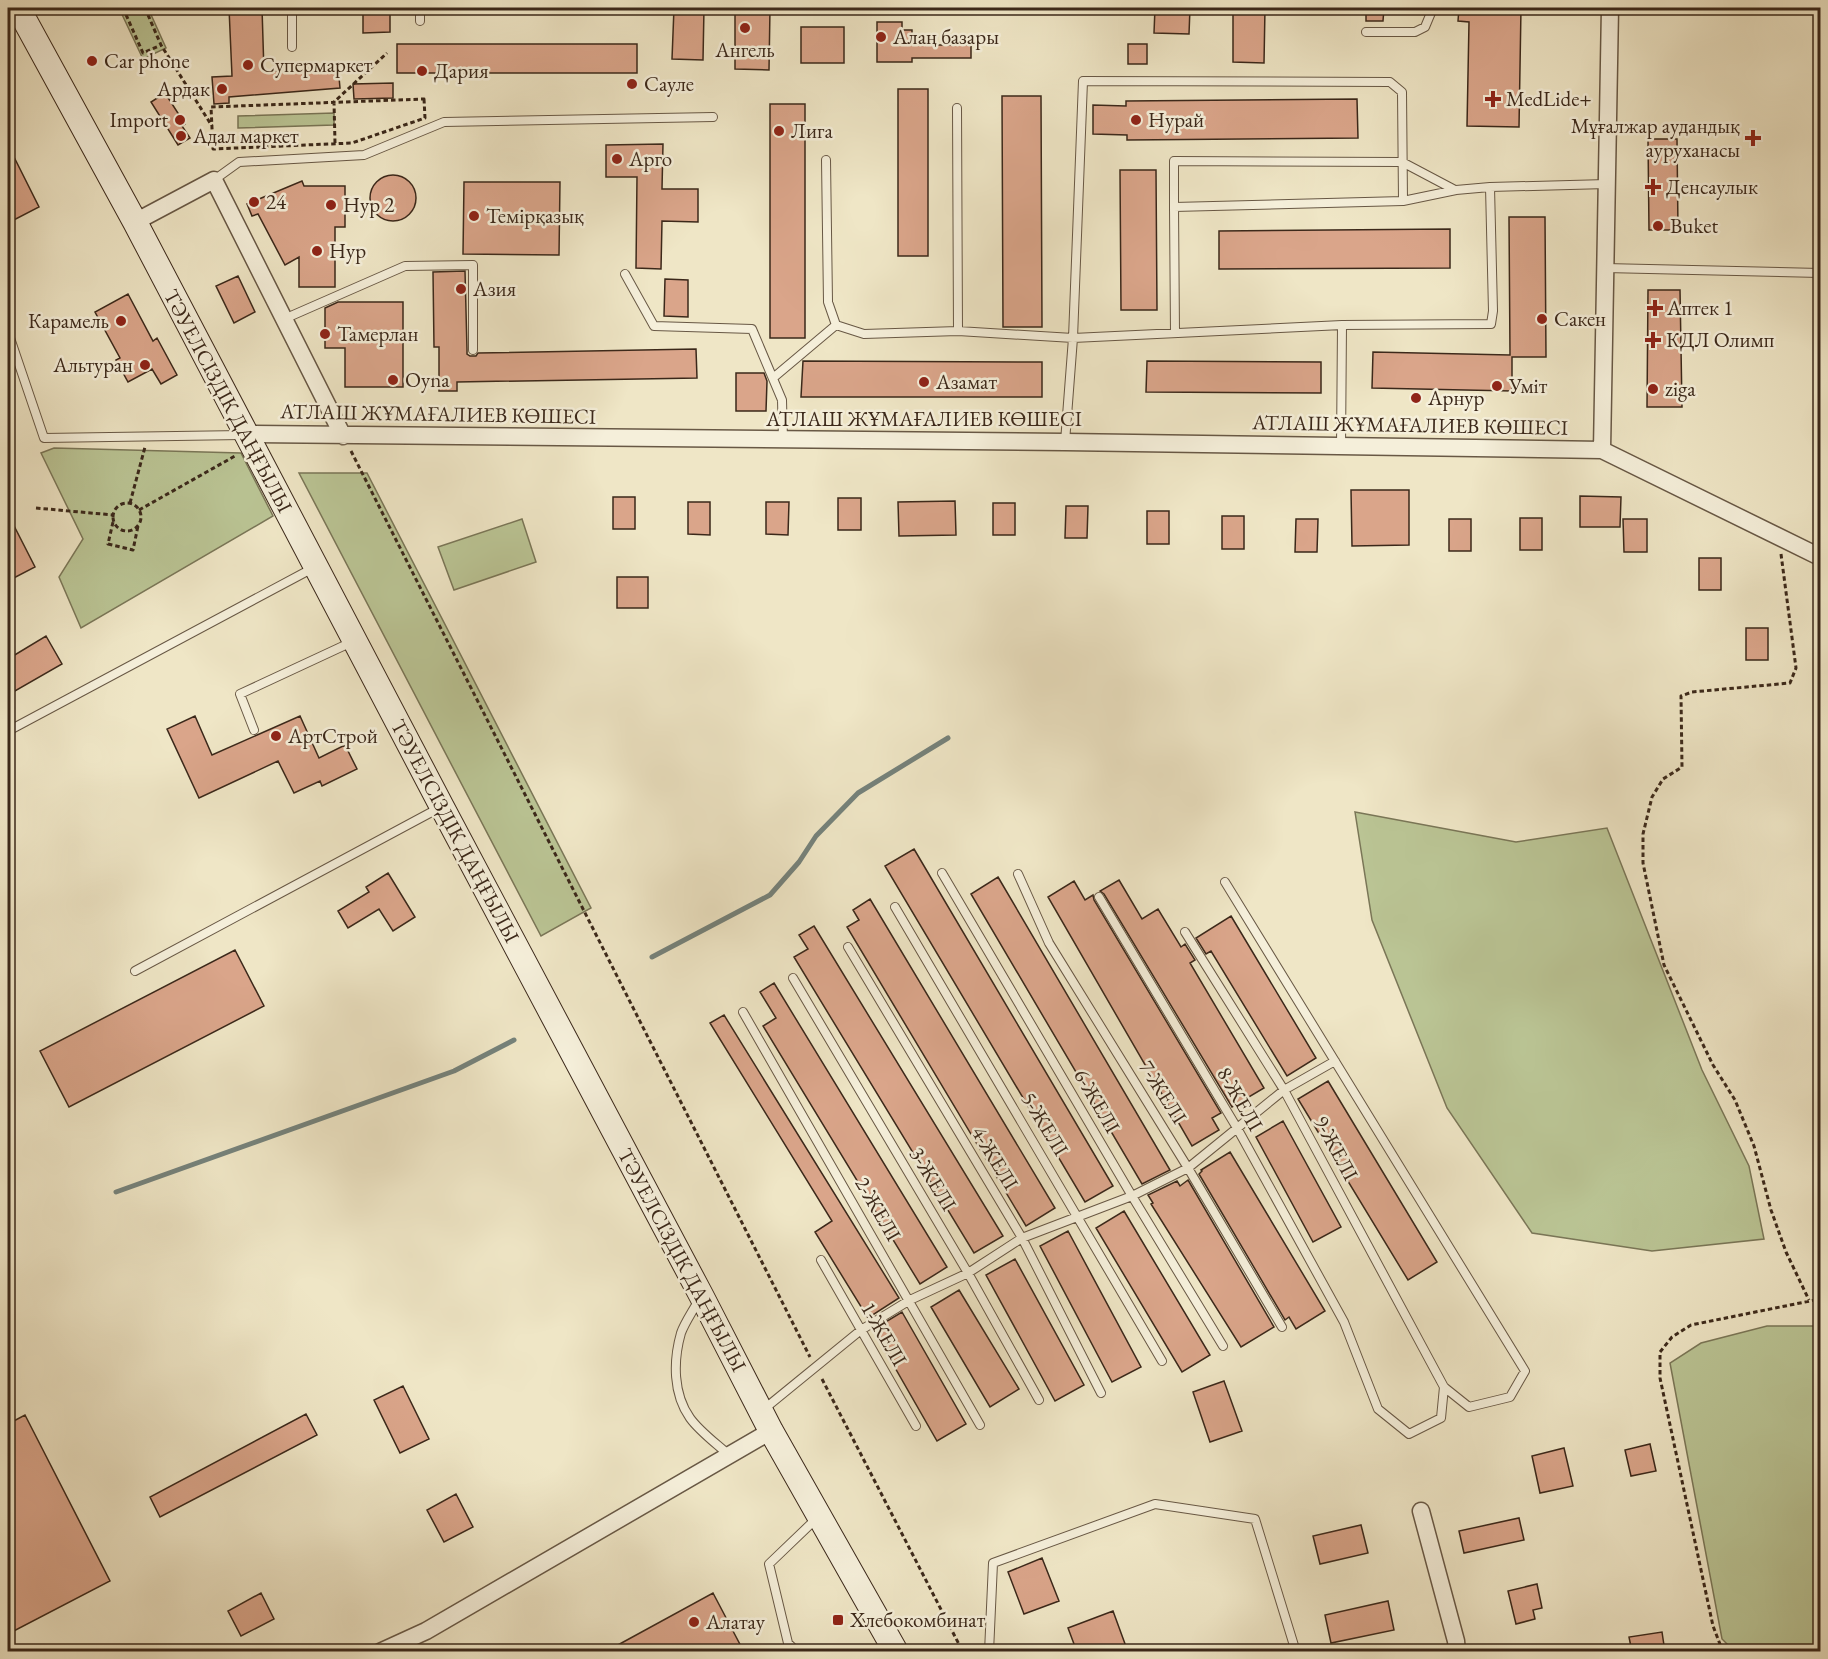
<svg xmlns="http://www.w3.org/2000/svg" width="1828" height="1659" viewBox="0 0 1828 1659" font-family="'EB Garamond',serif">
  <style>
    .green { fill: #bac494; stroke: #7a7657; stroke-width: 1.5 }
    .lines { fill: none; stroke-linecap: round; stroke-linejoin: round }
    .stream { stroke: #75827b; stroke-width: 5 }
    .building { fill: #daa58a; stroke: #3b281a; stroke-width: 1.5 }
    .lane-casing { stroke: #685845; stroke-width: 10 }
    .street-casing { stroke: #685845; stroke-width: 19 }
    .secondary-casing { stroke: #3b281a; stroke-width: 26 }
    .path { stroke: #3b281a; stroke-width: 3; stroke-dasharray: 4.5 3; stroke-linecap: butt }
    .lane { stroke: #f5efda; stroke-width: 8 }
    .street { stroke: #f5efda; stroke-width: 16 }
    .secondary { stroke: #f5efda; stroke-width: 24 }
    .poi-dot { fill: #8f2418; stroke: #f5efda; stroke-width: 2 }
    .labels { text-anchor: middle; stroke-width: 5; stroke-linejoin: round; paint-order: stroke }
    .poi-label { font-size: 21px; fill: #3b281a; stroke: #f5efda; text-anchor: start }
    .street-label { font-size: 21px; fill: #3b281a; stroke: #f5efda }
  </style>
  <rect width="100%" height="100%" fill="#efe6c6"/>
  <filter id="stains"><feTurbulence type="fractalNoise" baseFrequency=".00333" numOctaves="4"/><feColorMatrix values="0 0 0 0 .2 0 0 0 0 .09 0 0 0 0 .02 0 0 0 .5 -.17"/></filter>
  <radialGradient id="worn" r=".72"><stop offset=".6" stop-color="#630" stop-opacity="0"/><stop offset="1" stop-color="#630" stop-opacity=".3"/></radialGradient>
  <path class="green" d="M119,8H148L166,48L143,59Z
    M334,113V125L238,128V116Z
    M54,448L241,453L273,516L81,628L59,577L83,539L41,453Z
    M299,473H367L591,908L541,936Z
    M522,519L536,562L454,590L438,547Z
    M1355,812L1516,842L1607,828L1702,1070L1749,1166L1764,1239L1652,1251L1532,1233L1447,1108L1372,920Z
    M1767,1326H1820V1651H1734L1722,1639L1670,1363L1701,1343Z"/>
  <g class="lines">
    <path class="stream" d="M652,957L770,895L799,862L816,836L858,793L948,738
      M116,1192L454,1071L514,1040"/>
  </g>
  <path class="building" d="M229,8H262L264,72L338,66L340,88L229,97V103L214,104L212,77L232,76Z
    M363,8H390V32L363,33Z
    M674,8H704L703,60L672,59Z
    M735,8H770L769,70L735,69Z
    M1155,8H1190L1189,34L1154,33Z
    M1233,8H1265L1264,63L1233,62Z
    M1366,8H1384L1383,21H1366Z
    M1459,8H1521L1519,127L1467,126L1469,22L1458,21Z
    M877,22H902V30H912V45H971V58H912V62H877Z
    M801,27H844V63H801Z
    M397,44H637V73H397Z
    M1128,44H1147V64H1128Z
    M393,83V98L354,99L353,84Z
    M898,89H928V256H898Z
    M165,93L185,124L182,126L190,138L178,145L151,102Z
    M1002,96H1041L1042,327H1003Z
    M1357,99L1358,138L1127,140V135L1093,134V105L1126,106V101Z
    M770,104H805V338H770Z
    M1648,139H1677L1678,230H1649Z
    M663,144L662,189H698V222L662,221L661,269L636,268L637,177H606V145Z
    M8,145L39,207L8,223Z
    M1120,170H1156L1157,310H1121Z
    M370 198a23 23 0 1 1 46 0a23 23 0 1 1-46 0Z
    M302,181L304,186H345V227H335V287H299V257L285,265L258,214L252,216L247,204Z
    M464,182H560L559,255L463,254Z
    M1509,217H1545L1546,357H1512V391L1372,388L1373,352L1510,355Z
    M1450,229V268L1219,269V231Z
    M465,271L467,350V354L470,356H476L478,353L696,349L697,378L457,382V391H439V347H434L433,272Z
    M238,276L255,312L234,323L216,286Z
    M665,279L688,280V317L664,316Z
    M1648,290H1680L1682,407H1647Z
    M128,294L153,341L157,338L177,375L161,384L152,369L128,382L116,360L120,358L95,312Z
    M338,302H403V387H345V348H325V308Z
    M803,361L1042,362V397H801Z
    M1147,361L1321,362V393L1146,392Z
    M736,373H764L767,381L766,411H736Z
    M1351,490H1409V545L1352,546Z
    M1580,496L1621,497L1620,527H1580Z
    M613,497H635V529H613Z
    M838,498H861V530H838Z
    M955,501L956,535L899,536L898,502Z
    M688,502H710V535L688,534Z
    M766,502H789L788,535L766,534Z
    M993,503H1015V535H993Z
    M1066,506H1088L1087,538H1065Z
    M1147,511H1169V544H1147Z
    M8,514L35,567L8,581Z
    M1222,516H1244V549H1222Z
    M1520,518H1542V550H1520Z
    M1296,519H1318L1317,552H1295Z
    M1449,519H1471V551H1449Z
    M1623,519H1647V552H1624Z
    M1699,558H1721V590H1699Z
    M617,577H648V608H617Z
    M1746,628H1768V660H1746Z
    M46,636L62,664L8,695V659Z
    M195,716L212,755L300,716L319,758L345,745L357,769L322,786L320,781L294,793L278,761L199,798L167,729Z
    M914,849L1113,1186L1085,1202L885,866Z
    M388,873L415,917L393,931L379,909L348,928L338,911L369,892L366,887Z
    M998,877L1170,1170L1142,1184L971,894Z
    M1119,880L1142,919L1158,909L1181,947L1185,944L1195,960L1190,963L1264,1088L1232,1107L1104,894L1100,891Z
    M1074,881L1085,900L1093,895L1094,900L1221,1113L1212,1118L1219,1130L1192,1146L1048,897Z
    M870,899L1055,1208L1026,1226L847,927L859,920L853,910Z
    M1231,916L1316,1058L1287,1076L1211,951L1206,954L1196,938Z
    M814,926L1003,1236L974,1253L794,957L808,949L799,935Z
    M235,950L264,1006L69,1107L40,1051Z
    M774,983L947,1267L920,1284L763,1026L776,1018L760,992Z
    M724,1015L899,1298L868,1318L815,1232L832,1221L710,1023Z
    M1328,1081L1437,1262L1408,1280L1298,1099Z
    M1283,1121L1341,1227L1313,1242L1256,1137Z
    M1230,1152L1325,1311L1296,1329L1289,1317L1285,1320L1199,1174L1202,1171L1201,1170Z
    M1188,1180L1274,1327L1241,1347L1151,1204L1153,1203L1148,1195L1177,1181L1180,1186Z
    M1124,1211L1210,1355L1182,1372L1096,1228Z
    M1068,1231L1141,1367L1112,1382L1040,1246Z
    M1015,1259L1084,1385L1055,1401L986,1275Z
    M959,1290L1019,1389L990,1407L931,1307Z
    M902,1312L966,1424L937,1441L874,1331V1329Z
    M1224,1381L1242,1431L1210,1442L1193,1392Z
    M403,1386L429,1439L400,1453L374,1400Z
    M306,1414L317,1435L160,1517L150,1497Z
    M25,1415L110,1581L8,1634V1424Z
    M1650,1444L1656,1471L1631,1476L1625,1450Z
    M1564,1448L1573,1486L1540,1493L1532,1456Z
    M456,1494L473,1527L444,1542L427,1510Z
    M1519,1518L1524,1540L1464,1553L1459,1531Z
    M1361,1525L1368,1553L1320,1564L1313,1536Z
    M1042,1558L1059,1601L1024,1614L1008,1572Z
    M1537,1584L1542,1608L1533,1610L1535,1619L1516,1624L1508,1591Z
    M261,1593L274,1619L241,1636L228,1611Z
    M713,1593L744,1652H605Z
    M1388,1601L1394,1630L1331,1643L1325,1615Z
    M1113,1611L1128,1652H1077L1068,1628Z
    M1662,1632L1665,1652H1632L1629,1637Z"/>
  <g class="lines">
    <g class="lane-casing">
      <path id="lane" d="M292,8V47
        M420,8V21
        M1366,32H1415L1425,27L1433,8
        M826,160L828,302L836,325L864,334L958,331L957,108
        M214,180L239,162L364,155L444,122L713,117
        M1174,207V161L1402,162L1455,190
        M1605,268L1820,273
        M625,274L654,326L752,329L782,400L783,440
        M284,319L405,266L473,265V350
        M1342,325L1491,324L1493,311L1490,187
        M958,331L1073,338L1342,325L1341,447
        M8,332L44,438L242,435
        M1175,333L1174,207L1403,201L1456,190L1490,187L1607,184
        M773,378L836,325
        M1065,442L1073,338L1083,81L1390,82L1402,92L1403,201
        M254,730L240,694L354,641
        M8,731L315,567
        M942,873L1132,1196L1223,1346
        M1018,874L1049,943L1188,1168L1282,1327
        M1099,897L1237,1128L1344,1322L1378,1409L1409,1434L1441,1418L1444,1387
        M895,907L1162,1361
        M1185,932L1284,1090L1444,1387L1469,1407L1510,1397L1525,1371L1225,882
        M848,947L1022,1238L1101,1393
        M135,971L441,807
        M793,978L968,1273L1039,1400
        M743,1012L980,1425
        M821,1260L916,1426
        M698,1301C693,1311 685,1322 681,1333C673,1361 673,1394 690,1418C700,1432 717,1444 730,1456
        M763,1410L861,1330L910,1300L968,1273L1022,1238L1132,1196L1188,1168L1284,1090L1335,1061
        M797,1652L788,1643L769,1564L818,1517
        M989,1652L993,1563L1155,1504L1255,1519L1296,1652"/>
    </g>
    <g class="street-casing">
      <path id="street" d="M135,222L214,180L343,436
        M246,434L1065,442L1602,450L1820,557
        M1602,450L1610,8
        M1421,1511L1456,1641L1457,1652
        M380,1652L426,1631L771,1431"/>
    </g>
    <g class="secondary-casing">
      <path id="secondary" d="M18,8L135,222L442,807L701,1295L771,1431L896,1652"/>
    </g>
    <path class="path" d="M123,8L143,53L161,45
      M145,8L161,45L212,126
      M424,99L425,118L352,143L213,149L211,107Z
      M335,143L334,102L387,53
      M351,451L810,1357
      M130,503L145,447
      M113 517a14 14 0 1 1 28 0a14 14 0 1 1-28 0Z
      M36,508L113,515
      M139,510L235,456
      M113,522L108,544L133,550L138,526
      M1781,554L1796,668L1790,683L1692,692L1681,696L1682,767L1663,779L1652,797L1643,834V863L1664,965L1713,1065L1735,1100L1754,1146L1771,1210L1786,1252L1809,1300
      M822,1379L963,1652
      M1723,1652L1713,1626L1660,1378V1352L1672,1337L1691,1325L1820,1299"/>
    <use href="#lane" class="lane"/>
    <use href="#street" class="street"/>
    <use href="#secondary" class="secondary"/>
  </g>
  <g class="poi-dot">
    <circle cx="745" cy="28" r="6"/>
    <circle cx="881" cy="37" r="6"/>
    <circle cx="92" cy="61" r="6"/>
    <circle cx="248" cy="65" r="6"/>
    <circle cx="422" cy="71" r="6"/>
    <circle cx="632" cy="84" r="6"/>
    <circle cx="222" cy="89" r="6"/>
    <path d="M1490 90h6v6h6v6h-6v6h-6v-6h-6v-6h6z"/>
    <circle cx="180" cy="120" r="6"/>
    <circle cx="1136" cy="120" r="6"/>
    <circle cx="779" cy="131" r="6"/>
    <circle cx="181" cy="136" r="6"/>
    <path d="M1750 129h6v6h6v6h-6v6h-6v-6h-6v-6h6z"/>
    <circle cx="617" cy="159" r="6"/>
    <path d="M1650 178h6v6h6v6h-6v6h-6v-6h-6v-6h6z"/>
    <circle cx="254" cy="202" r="6"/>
    <circle cx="331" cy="205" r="6"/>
    <circle cx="474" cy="216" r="6"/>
    <circle cx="1658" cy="226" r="6"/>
    <circle cx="317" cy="251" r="6"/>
    <circle cx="461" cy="289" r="6"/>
    <path d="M1652 299h6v6h6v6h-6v6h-6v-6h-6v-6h6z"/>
    <circle cx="1542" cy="319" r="6"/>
    <circle cx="121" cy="321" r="6"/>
    <circle cx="325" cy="334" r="6"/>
    <path d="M1650 331h6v6h6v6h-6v6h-6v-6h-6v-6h6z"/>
    <circle cx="145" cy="365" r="6"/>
    <circle cx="393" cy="380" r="6"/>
    <circle cx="924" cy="382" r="6"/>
    <circle cx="1497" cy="386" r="6"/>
    <circle cx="1653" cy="389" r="6"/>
    <circle cx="1416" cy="398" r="6"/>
    <circle cx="276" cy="736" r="6"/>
    <rect x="832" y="1614" width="12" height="12" rx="3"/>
    <circle cx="694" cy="1622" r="6"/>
  </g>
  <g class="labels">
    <g class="poi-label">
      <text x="893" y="44">Алаң базары</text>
      <text x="745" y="57" text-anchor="middle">Ангель</text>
      <text x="104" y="68">Car phone</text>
      <text x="260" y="72">Супермаркет</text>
      <text x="434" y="78">Дария</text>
      <text x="644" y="91">Сауле</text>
      <text x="210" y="96" text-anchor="end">Ардак</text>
      <text x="1506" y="106">MedLide+</text>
      <text x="168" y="127" text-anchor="end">Import</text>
      <text x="1148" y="127">Нурай</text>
      <text x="1740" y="133" text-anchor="end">Мұғалжар аудандық<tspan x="1740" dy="24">ауруханасы</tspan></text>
      <text x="791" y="138">Лига</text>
      <text x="193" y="143">Адал маркет</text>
      <text x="629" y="166">Арго</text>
      <text x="1666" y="194">Денсаулык</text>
      <text x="266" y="209">24</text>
      <text x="343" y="212">Нур 2</text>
      <text x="486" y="223">Темірқазық</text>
      <text x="1670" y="233">Buket</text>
      <text x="329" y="258">Нур</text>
      <text x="473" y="296">Азия</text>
      <text x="1667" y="315">Аптек 1</text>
      <text x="1554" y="326">Сакен</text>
      <text x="109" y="328" text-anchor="end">Карамель</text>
      <text x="337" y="341">Тамерлан</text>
      <text x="1666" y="347">КДЛ Олимп</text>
      <text x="133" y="372" text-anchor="end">Альтуран</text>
      <text x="405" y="387">Oyna</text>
      <text x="936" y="389">Азамат</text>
      <text x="1509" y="393">Умiт</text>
      <text x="1665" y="396">ziga</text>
      <text x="1428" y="405">Арнур</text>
      <text x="288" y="743">АртСтрой</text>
      <text x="850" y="1627">Хлебокомбинат</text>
      <text x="706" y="1629">Алатау</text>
    </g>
    <g class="street-label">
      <text transform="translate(228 401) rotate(62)" y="7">ТӘУЕЛСІЗДІК ДАҢҒЫЛЫ</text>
      <text transform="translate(438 414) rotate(1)" y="7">АТЛАШ ЖҰМАҒАЛИЕВ КӨШЕСІ</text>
      <text x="924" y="426">АТЛАШ ЖҰМАҒАЛИЕВ КӨШЕСІ</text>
      <text transform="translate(1410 425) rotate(1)" y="7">АТЛАШ ЖҰМАҒАЛИЕВ КӨШЕСІ</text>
      <text transform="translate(455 831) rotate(62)" y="7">ТӘУЕЛСІЗДІК ДАҢҒЫЛЫ</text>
      <text transform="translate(1163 1092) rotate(58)" y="7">7-ЖЕЛІ</text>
      <text transform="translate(1240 1099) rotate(60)" y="7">8-ЖЕЛІ</text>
      <text transform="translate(1097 1101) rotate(60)" y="7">6-ЖЕЛІ</text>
      <text transform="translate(1045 1124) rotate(59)" y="7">5-ЖЕЛІ</text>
      <text transform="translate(1336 1148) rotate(62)" y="7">9-ЖЕЛІ</text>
      <text transform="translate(995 1158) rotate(59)" y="7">4-ЖЕЛІ</text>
      <text transform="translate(933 1179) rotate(59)" y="7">3-ЖЕЛІ</text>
      <text transform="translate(878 1209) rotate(60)" y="7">2-ЖЕЛІ</text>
      <text transform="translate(682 1260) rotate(62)" y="7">ТӘУЕЛСІЗДІК ДАҢҒЫЛЫ</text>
      <text transform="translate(884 1334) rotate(60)" y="7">1-ЖЕЛІ</text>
    </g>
  </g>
  <rect width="1828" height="1659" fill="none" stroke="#efe6c6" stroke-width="30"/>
  <rect x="9" y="9" width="1810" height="1641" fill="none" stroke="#3b281a" stroke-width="3"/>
  <rect x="15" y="15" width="1798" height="1629" fill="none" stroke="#3b281a" stroke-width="1.5"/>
  <rect width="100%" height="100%" filter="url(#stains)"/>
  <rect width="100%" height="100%" fill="url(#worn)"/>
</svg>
